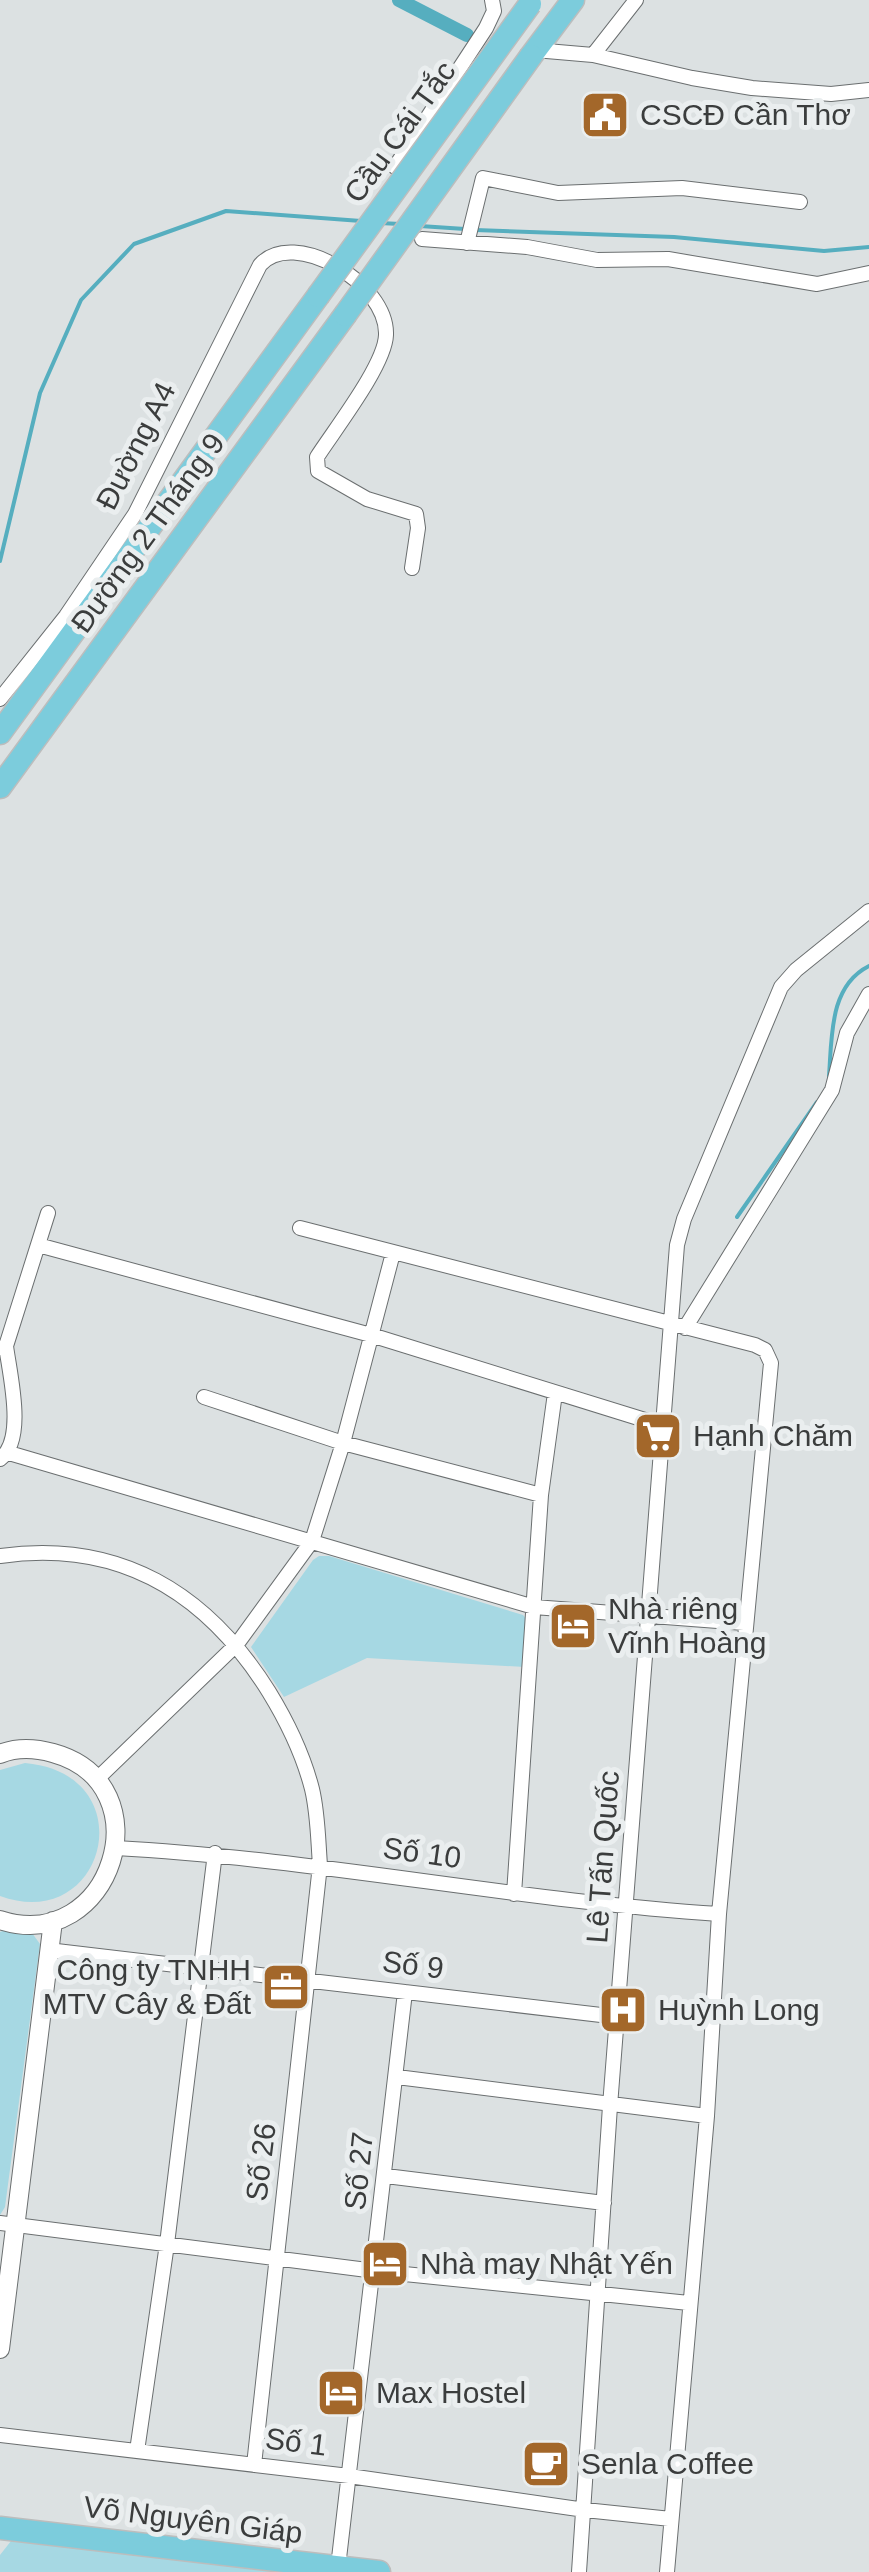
<svg xmlns="http://www.w3.org/2000/svg" width="869" height="2572" viewBox="0 0 869 2572" font-family="Helvetica,sans-serif">
  <style>
    .green { fill: #a6d8e3 }
    .lines { fill: none; stroke-linecap: round; stroke-linejoin: round }
    .stream { stroke: #56aebf; stroke-width: 4 }
    .canal { stroke: #56aebf; stroke-width: 14 }
    .minor-casing { stroke: #6b6f70; stroke-width: 16 }
    .tertiary-casing { stroke: #6b6f70; stroke-width: 20 }
    .trunk-casing { stroke: #bcbdbd; stroke-width: 25 }
    .minor { stroke: #fff; stroke-width: 14 }
    .tertiary { stroke: #fff; stroke-width: 18 }
    .trunk { stroke: #7cccdc; stroke-width: 22 }
    .trunk-bridge-casing { stroke: #bcbdbd; stroke-width: 25; stroke-linecap: butt }
    .trunk-bridge { stroke: #7cccdc; stroke-width: 22 }
    .labels { text-anchor: middle; stroke-width: 10; stroke-linejoin: round; paint-order: stroke }
    .poi-label { font-size: 30px; fill: #3b3d3d; stroke: #eaeeef; text-anchor: start }
    .street-label { font-size: 30px; fill: #3b3d3d; stroke: #eaeeef }
  </style>
  <rect width="100%" height="100%" fill="#dce1e2"/>
  <path class="green" d="M319,1556H329L523,1615L527,1620L525,1667L367,1658L284,1697L251,1647L313,1560Z
    M25,1763C146,1774 106,1935 0,1896V1770Z
    M8,1929L32,1933L40,1944L5,2207L0,2215V1932Z
    M11,2541L319,2572H0V2555Z"/>
  <g class="lines">
    <path class="stream" d="M380,223L400,224
      M420,226L465,229
      M475,230L674,237L824,251L869,247
      M0,561L40,393L81,300L134,244L226,211L361,221
      M829,1076C832,1037 829,986 869,966
      M737,1217L817,1102"/>
    <path class="canal" d="M399,0L467,35"/>
    <g class="minor-casing">
      <path id="minor" d="M535,50L593,55L692,78L752,88L831,94L869,90
        M593,55L636,0
        M395,167L486,28L494,11L492,0
        M422,239L527,247L597,260L668,259L817,284L869,273
        M467,243L483,178L558,193L682,188L800,202
        M0,699L66,616L135,514L260,265C293,227 388,283 386,335C385,365 335,429 317,457L318,471L367,499L416,514L418,528L412,568
        M300,1228L755,1345L765,1350L771,1363L719,1914L707,2116L667,2572
        M38,1245L371,1335L661,1425
        M685,1328L832,1090L847,1033L869,994
        M6,1346L48,1213
        M204,1397L343,1443L541,1495
        M9,1453L534,1607L744,1623
        M0,1459C26,1440 10,1376 6,1346L1,1348
        M0,1556C119,1539 207,1593 269,1692C288,1723 303,1754 312,1789C318,1814 318,1840 320,1865L254,2465
        M96,1780L237,1644L312,1541L343,1443L393,1253
        M116,1848C319,1859 517,1901 719,1914
        M514,1894L541,1495L555,1393
        M48,1950L618,2017
        M397,2077L707,2116
        M386,2176L604,2203
        M0,2223L375,2271L689,2303
        M0,2435L349,2476L585,2510L671,2519
        M137,2451L167,2244L215,1853
        M338,2567L405,1992
        M579,2572L610,2106L677,1245L684,1219L781,987L796,970L869,911"/>
    </g>
    <g class="tertiary-casing">
      <path id="tertiary" d="M0,1754C17,1747 35,1748 53,1753C166,1784 112,1956 0,1920
        M0,2349L53,1921"/>
    </g>
    <g class="trunk-casing">
      <path id="trunk" d="M531,56L573,0
        M0,733L318,296
        M0,787L345,315
        M0,2528L379,2572"/>
    </g>
    <use href="#minor" class="minor"/>
    <use href="#tertiary" class="tertiary"/>
    <use href="#trunk" class="trunk"/>
    <g class="trunk-bridge-casing">
      <path id="trunk-bridge" d="M318,296L530,4
        M345,315L531,56"/>
    </g>
    <use href="#trunk-bridge" class="trunk-bridge"/>
  </g>
  <defs>
    <g id="civic-square" transform="scale(2.5)"><rect x="-9" y="-9" width="18" height="18" rx="4" fill="#a3672a" stroke="#eaeeef"/><path d="M-.6-6.5H3V-4.5H.6V-3L4-1V1h2V6H-6V1h2V-1L-.6-3ZM-1.2 2.5V6h2.4V2.5Z" fill="#fff"/></g>
    <g id="supermarket-square" transform="scale(2.5)"><rect x="-9" y="-9" width="18" height="18" rx="4" fill="#a3672a" stroke="#eaeeef"/><path d="M-6-5.5h2.5l.6 2H6L4.5 2H-2.5L-4.4-4H-6ZM-1.5 3.2a1.3 1.3 0 1 0 .1 0ZM3 3.2a1.3 1.3 0 1 0 .1 0Z" fill="#fff"/></g>
    <g id="hotel-square" transform="scale(2.5)"><rect x="-9" y="-9" width="18" height="18" rx="4" fill="#a3672a" stroke="#eaeeef"/><path d="M-6-4.5h1.5V1H6V5H4.5V3h-9V5H-6ZM-4 0a1.8 1.8 0 1 1 3.6 0ZM.5 0V-2.5h3Q6-2.5 6 0Z" fill="#fff"/></g>
    <g id="office-square" transform="scale(2.5)"><rect x="-9" y="-9" width="18" height="18" rx="4" fill="#a3672a" stroke="#eaeeef"/><path d="M-6-3h4V-5.5h4V-3h4V5H-6ZM-1-4.5V-3h2v-1.5ZM-6 0V1H6V0Z" fill="#fff"/></g>
    <g id="hospital-square" transform="scale(2.5)"><rect x="-9" y="-9" width="18" height="18" rx="4" fill="#a3672a" stroke="#eaeeef"/><path d="M-5-5h3v3.5h4V-5h3V5h-3V1.5h-4V5h-3Z" fill="#fff"/></g>
    <g id="cafe-square" transform="scale(2.5)"><rect x="-9" y="-9" width="18" height="18" rx="4" fill="#a3672a" stroke="#eaeeef"/><path d="M-5.5-4.5H6V0H3Q3 3.5 0 3.5H-2.5Q-5.5 3.5-5.5 0ZM3-3.2v2h1.7v-2ZM-6 4.5H4V6H-6Z" fill="#fff"/></g>
  </defs>
  <g fill-rule="evenodd">
    <use href="#civic-square" x="605" y="115"/>
    <use href="#supermarket-square" x="658" y="1436"/>
    <use href="#hotel-square" x="573" y="1626"/>
    <use href="#office-square" x="286" y="1987"/>
    <use href="#hospital-square" x="623" y="2010"/>
    <use href="#hotel-square" x="385" y="2264"/>
    <use href="#hotel-square" x="341" y="2393"/>
    <use href="#cafe-square" x="546" y="2464"/>
  </g>
  <g class="labels">
    <g class="poi-label">
      <text x="640" y="125">CSCĐ Cần Thơ</text>
      <text x="693" y="1446">Hạnh Chăm</text>
      <text x="608" y="1619">Nhà riêng<tspan x="608" dy="34">Vĩnh Hoàng</tspan></text>
      <text x="251" y="1980" text-anchor="end">Công ty TNHH<tspan x="251" dy="34">MTV Cây &amp; Đất</tspan></text>
      <text x="658" y="2020">Huỳnh Long</text>
      <text x="420" y="2274">Nhà may Nhật Yến</text>
      <text x="376" y="2403">Max Hostel</text>
      <text x="581" y="2474">Senla Coffee</text>
    </g>
    <g class="street-label">
      <text transform="translate(400 132) rotate(-54)" y="10">Cầu Cái Tắc</text>
      <text transform="translate(136 446) rotate(-63)" y="10">Đường A4</text>
      <text transform="translate(148 533) rotate(-54)" y="10">Đường 2 Tháng 9</text>
      <text transform="translate(422 1853) rotate(8)" y="10">Số 10</text>
      <text transform="translate(603 1857) rotate(-86)" y="10">Lê Tấn Quốc</text>
      <text transform="translate(413 1965) rotate(7)" y="10">Số 9</text>
      <text transform="translate(261 2162) rotate(-83)" y="10">Số 26</text>
      <text transform="translate(359 2171) rotate(-84)" y="10">Số 27</text>
      <text transform="translate(296 2442) rotate(7)" y="10">Số 1</text>
      <text transform="translate(193 2520) rotate(7)" y="10">Võ Nguyên Giáp</text>
    </g>
  </g>
</svg>
